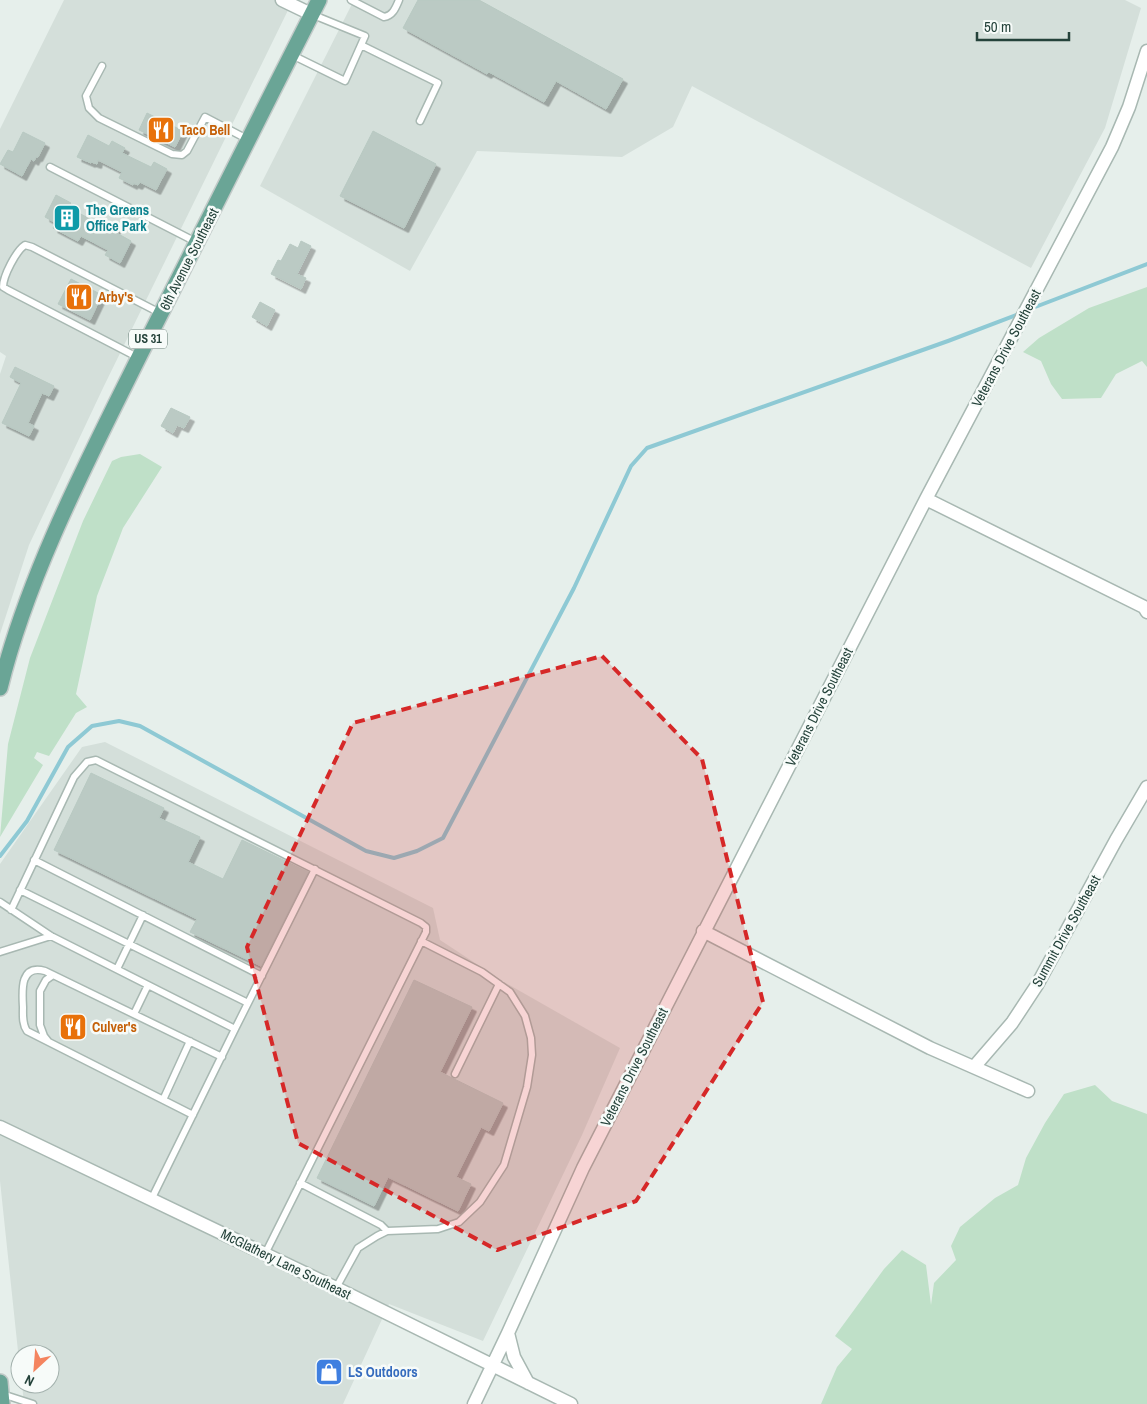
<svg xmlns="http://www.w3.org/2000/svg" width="1147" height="1404" viewBox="0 0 1147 1404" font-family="'Archivo Narrow',sans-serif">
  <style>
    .built { fill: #d4dfda }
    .green { fill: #bfe0c8 }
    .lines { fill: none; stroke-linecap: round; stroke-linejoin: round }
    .stream { stroke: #8ec9d4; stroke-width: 4 }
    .building { fill: #bbcac4; stroke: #b8c9c2; filter: url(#shadow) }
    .lane-casing { stroke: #a8b8b2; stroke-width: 9 }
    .street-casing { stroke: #a8b8b2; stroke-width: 15 }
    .primary-casing { stroke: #c2cac8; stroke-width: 18 }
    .lane { stroke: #fff; stroke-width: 6 }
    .street { stroke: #fff; stroke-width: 12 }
    .primary { stroke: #6aa596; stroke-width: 15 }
    .marked { fill: #d62828; fill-opacity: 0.2; stroke: #d62828; stroke-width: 4; stroke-dasharray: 10 6; stroke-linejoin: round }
    .labels { text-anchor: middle; stroke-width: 5; stroke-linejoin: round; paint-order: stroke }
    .shield { fill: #f7fbf9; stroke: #637a73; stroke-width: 1 }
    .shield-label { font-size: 12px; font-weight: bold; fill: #24423a }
    .food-label { font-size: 14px; font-weight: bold; fill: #c56008; stroke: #f7fbf9; text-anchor: start }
    .culture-label { font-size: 14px; font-weight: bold; fill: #0d838f; stroke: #f7fbf9; text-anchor: start }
    .street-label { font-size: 14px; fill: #24423a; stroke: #f7fbf9 }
    .shop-label { font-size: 14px; font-weight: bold; fill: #366cbe; stroke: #f7fbf9; text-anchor: start }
  </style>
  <defs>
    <filter id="shadow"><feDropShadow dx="4.5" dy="4.5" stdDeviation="0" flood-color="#0004"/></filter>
  </defs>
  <rect width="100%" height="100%" fill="#e6efeb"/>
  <path class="built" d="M64,0H293L103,388L29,545L0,634V374L6,356L0,352V129Z
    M354,0H1125L1141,8L1105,128L1031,268L692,86L673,127L622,157L477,151L410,271L260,186Z
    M105,742L433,908L440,940L504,982L620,1048L582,1135L483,1341L389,1304L343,1404H24L22,1384H50V1354H20V1370L0,1181V864L82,747Z"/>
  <path class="green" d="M1147,287V367L1142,361L1116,374L1101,398L1062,399L1051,384L1041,361L1023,352L1039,338L1089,308Z
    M140,454L162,467L123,528L97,596L76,694L87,707L76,713L49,756L37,752L34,758L43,765L0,837L8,744L30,658L83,521L112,461L121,457Z
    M1095,1085L1112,1101L1147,1114V1404H821L837,1367L852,1349L835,1336L884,1269L902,1250L926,1265L931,1305L934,1283L956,1260L951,1246L960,1227L995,1198L1018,1185L1026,1158L1045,1123L1064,1094Z"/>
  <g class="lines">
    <path class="stream" d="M1030,309L1147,264
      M0,856L27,821L68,747L92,726L119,721L140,726L366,851L394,858L417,851L443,838L574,588L631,466L647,448L948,341L1019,314"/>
  </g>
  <path class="building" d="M418,0H479L623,79L606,109L556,81L544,102L489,72L487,74L403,28Z
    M147,113L183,131L175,147L139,130Z
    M373,131L436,164L404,228L340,196Z
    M23,132L45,143L38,157H36L34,161L31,159L22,176L0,164L8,150L13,152Z
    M88,135L109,146L112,141L125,148L122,153L151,167L154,162L167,169L156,190L140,182L138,185L133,183V185L119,178L122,172L98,160L97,164L91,162V163L77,157Z
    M56,195L71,203L70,204L75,206L73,210L96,222L98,217L113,225L112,226L116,228L115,232L131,241L120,263L105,255L108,250L81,236L78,241L53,228L56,223L45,217Z
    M301,241L311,246L297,274L306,278L301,289L271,274L278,260L281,261L290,244L298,248Z
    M71,279L102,295L90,320L58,304Z
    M260,302L275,310L267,326L252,317Z
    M15,367L54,386L49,396L42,393L28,423L34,426L29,436L2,423L21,383L10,377Z
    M171,408L190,417L184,428L177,425L173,433L161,426Z
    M91,773L164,808L159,818L200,837L188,862L223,879L242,840L308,872L261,966L190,932L197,919L54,850Z
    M414,980L472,1007L440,1072L503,1103L489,1131L481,1127L456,1177L471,1184L458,1211L388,1177L374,1206L317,1178Z"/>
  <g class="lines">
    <g class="lane-casing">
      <path id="lane" d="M351,0L384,17C393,16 396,7 399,0
        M361,45L438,83L420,121
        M292,55L345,81L365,36L311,14
        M102,66L86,96L89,108L99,118L172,154L182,155L187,151L205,117L247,139
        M50,167L196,242
        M139,358L8,290L3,287C3,276 16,251 25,245L32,247L160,313
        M34,860L262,976
        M20,890L248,1003
        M0,902L51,936L235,1029L151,1200
        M11,910L74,777L87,762L96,760L421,923L426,927V932L265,1254
        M0,952L51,936
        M117,969L143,915
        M134,1014L148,985
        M235,1029L315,869
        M48,1041L44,1036L40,1025V991L46,980L53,975
        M455,1074L499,984
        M163,1100L190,1041
        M193,1115L27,1031C22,1024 23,1015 23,1007C22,990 20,964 45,971L222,1057
        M300,1183L381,1225L387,1231
        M336,1288L358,1248L377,1236L387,1231L438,1229L459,1222L480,1202L504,1165L527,1087L532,1055L531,1038L525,1016L510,992L482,972L421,941
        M2,1394L33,1404"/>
    </g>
    <g class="street-casing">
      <path id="street" d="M282,0L311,14
        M926,499L1144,607L1147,612
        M703,931L930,1048L1028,1091
        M974,1067L1012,1023L1037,985L1116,840L1147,787
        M0,1127L336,1288L571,1404
        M508,1333L514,1357L528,1383
        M474,1404L508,1333L583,1168L926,499L1112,147L1129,107L1147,51"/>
    </g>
    <g class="primary-casing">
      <path id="primary" d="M0,688C28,574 88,460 140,355C200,236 259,118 319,0
        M0,1382L2,1404"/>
    </g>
    <use href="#lane" class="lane"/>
    <use href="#street" class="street"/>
    <use href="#primary" class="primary"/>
  </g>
  <path class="marked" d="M602,656L702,759L763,1002L636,1201L497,1250L298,1143L247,947L353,723Z"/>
  <defs>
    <g id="restaurant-square" transform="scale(1.4375)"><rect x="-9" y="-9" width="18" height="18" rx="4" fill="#e8710a" stroke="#f7fbf9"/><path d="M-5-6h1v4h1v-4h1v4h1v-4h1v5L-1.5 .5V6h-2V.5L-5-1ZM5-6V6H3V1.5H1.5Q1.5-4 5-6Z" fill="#fff"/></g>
    <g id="building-square" transform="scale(1.4375)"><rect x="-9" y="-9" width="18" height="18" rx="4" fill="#0f9aa8" stroke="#f7fbf9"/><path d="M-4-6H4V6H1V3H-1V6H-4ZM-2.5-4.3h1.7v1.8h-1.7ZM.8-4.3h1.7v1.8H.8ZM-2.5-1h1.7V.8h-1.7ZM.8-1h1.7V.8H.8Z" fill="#fff"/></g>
    <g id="shop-square" transform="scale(1.4375)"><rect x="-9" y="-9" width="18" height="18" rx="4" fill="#3f7fe0" stroke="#f7fbf9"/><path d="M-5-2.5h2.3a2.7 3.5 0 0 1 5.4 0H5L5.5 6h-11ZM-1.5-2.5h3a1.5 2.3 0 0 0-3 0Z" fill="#fff"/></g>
  </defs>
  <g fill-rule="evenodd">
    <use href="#restaurant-square" x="161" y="130"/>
    <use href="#building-square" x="67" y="218"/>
    <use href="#restaurant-square" x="79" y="297"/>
    <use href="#restaurant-square" x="73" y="1027"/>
    <use href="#shop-square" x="329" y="1372"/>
  </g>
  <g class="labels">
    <rect class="shield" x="129" y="329.5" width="38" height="19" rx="4"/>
    <g class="shield-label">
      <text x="148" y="343">US 31</text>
    </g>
    <g class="food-label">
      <text x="180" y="135">Taco Bell</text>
      <text x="98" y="302">Arby's</text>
      <text x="92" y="1032">Culver's</text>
    </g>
    <g class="culture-label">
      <text x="86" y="215">The Greens<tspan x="86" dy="16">Office Park</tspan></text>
    </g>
    <g class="street-label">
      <text transform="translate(189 259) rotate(-63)" y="5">6th Avenue Southeast</text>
      <text transform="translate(1006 348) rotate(-62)" y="5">Veterans Drive Southeast</text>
      <text transform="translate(819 707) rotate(-63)" y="5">Veterans Drive Southeast</text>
      <text transform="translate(1066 931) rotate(-61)" y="5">Summit Drive Southeast</text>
      <text transform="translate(634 1067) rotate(-63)" y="5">Veterans Drive Southeast</text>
      <text transform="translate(286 1264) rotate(26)" y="5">McGlathery Lane Southeast</text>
    </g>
    <g class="shop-label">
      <text x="348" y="1377">LS Outdoors</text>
    </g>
  </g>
  <g transform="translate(35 1369) rotate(206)"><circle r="24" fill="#f7fbf9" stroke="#a3b1ad"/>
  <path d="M0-4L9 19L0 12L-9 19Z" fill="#f4845f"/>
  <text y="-8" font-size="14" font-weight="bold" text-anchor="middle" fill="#24423a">N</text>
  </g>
  <path d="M977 32v8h92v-8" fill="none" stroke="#24423a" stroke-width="2.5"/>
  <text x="984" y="32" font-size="15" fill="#24423a" stroke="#f7fbf9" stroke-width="4" paint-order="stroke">50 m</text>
</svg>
